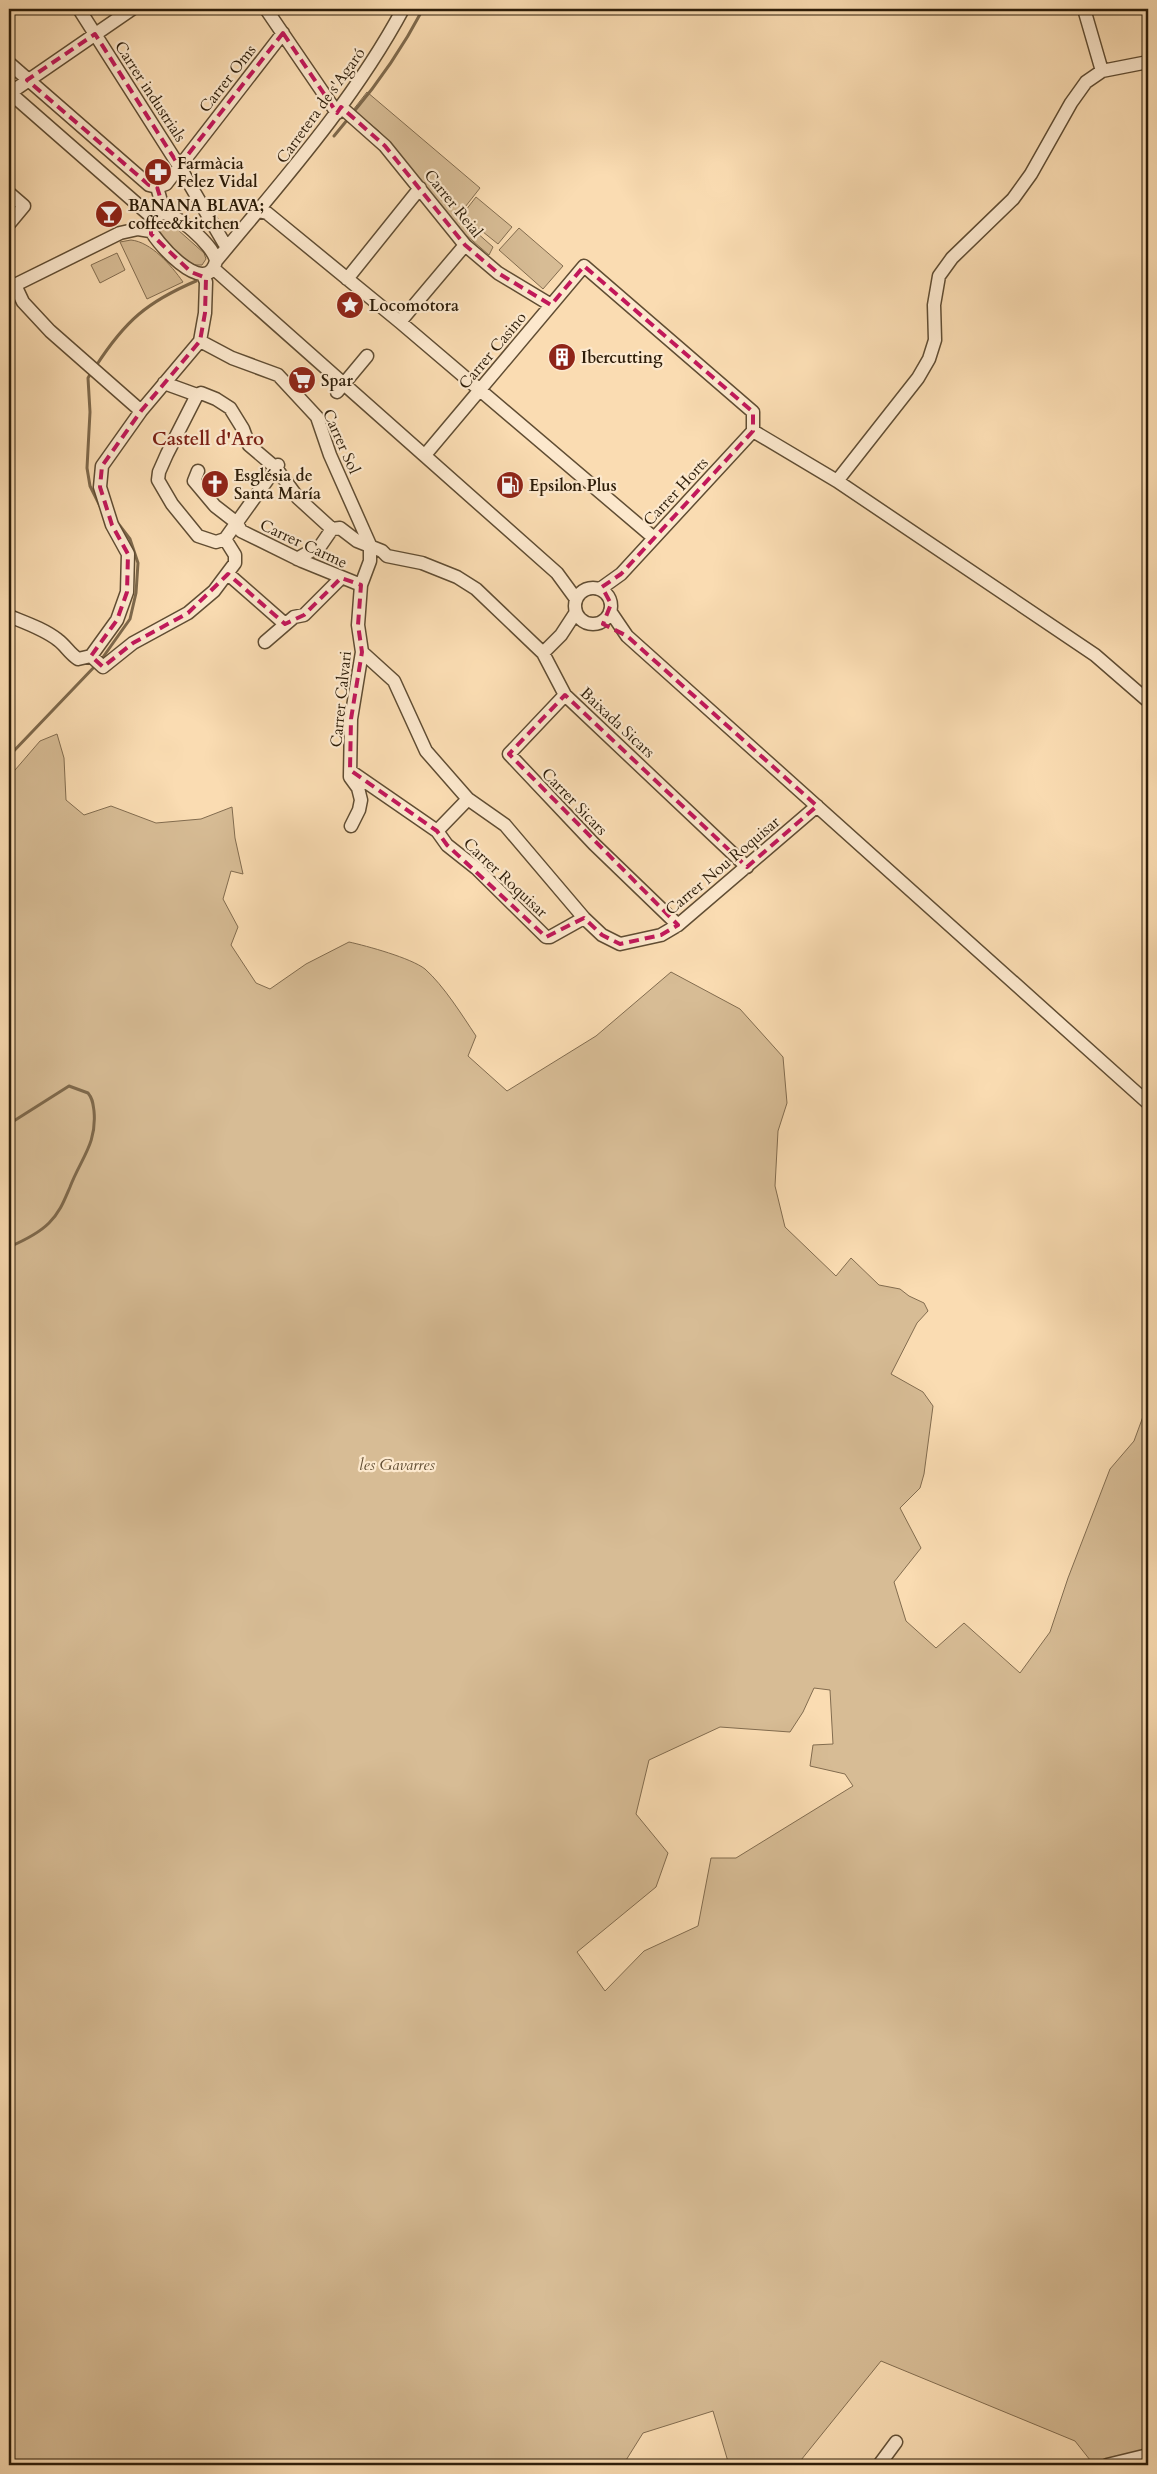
<svg xmlns="http://www.w3.org/2000/svg" width="1157" height="2474" viewBox="0 0 1157 2474" font-family="Cardo,serif">
  <style>
    .green { fill: #d7bc95; stroke: #826c4f; fill-rule: evenodd }
    .lines { fill: none; stroke-linecap: round; stroke-linejoin: round }
    .stream { stroke: #7e694c; stroke-width: 3 }
    .minor-casing { stroke: #604d33; stroke-width: 15 }
    .minor { stroke: #fce8cd; stroke-width: 12 }
    .marked { fill: none; stroke: #c2185b; stroke-width: 4; stroke-dasharray: 10 6; stroke-linejoin: round }
    .labels { text-anchor: middle; stroke-width: 4.5; stroke-linejoin: round; paint-order: stroke }
    .street-label { font-size: 16px; fill: #2d1d09; stroke: #fce8cd }
    .poi-label { font-size: 16px; font-weight: bold; fill: #2d1d09; stroke: #fce8cd; text-anchor: start }
    .park-label { font-size: 16px; font-style: italic; fill: #604d33; stroke: #fce8cd }
    .quarter-label { font-size: 19px; font-weight: bold; fill: #7a1f14; stroke: #fce8cd }
  </style>
  <rect width="100%" height="100%" fill="#fadcb2"/>
  <filter id="stains"><feTurbulence type="fractalNoise" baseFrequency=".004" numOctaves="4"/><feColorMatrix values="0 0 0 0 .2 0 0 0 0 .09 0 0 0 0 .02 0 0 0 .5 -.17"/></filter>
  <radialGradient id="worn" r=".72"><stop offset=".6" stop-color="#630" stop-opacity="0"/><stop offset="1" stop-color="#630" stop-opacity=".3"/></radialGradient>
  <path class="green" d="M367,92L480,188L458,216L493,247L489,255L466,235L445,212L379,131L353,110Z
    M476,197L512,227L498,244L462,215Z
    M163,222H169L204,253L206,259L202,265H191L158,237V229Z
    M519,228L563,266L543,289L499,250Z
    M131,240C151,242 171,265 183,282L147,299L120,242Z
    M117,253L125,270L100,283L91,265Z
    M57,734L64,758L66,800L84,815L111,806L156,823L201,819L232,807L235,838L243,874L231,871L223,899L238,927L231,945L256,983L270,989L306,964L349,942C367,946 411,958 425,969C444,986 462,1015 476,1036L468,1056L507,1091L596,1036L671,972L740,1009L783,1057L787,1103L778,1131L775,1186L785,1227L836,1276L851,1258L879,1285L900,1289L909,1296L924,1303L928,1311L917,1323L891,1374L923,1392L933,1406L924,1474L920,1488L900,1508L921,1548L894,1582L906,1621L936,1648L964,1623L1020,1673L1050,1632L1068,1578L1110,1469L1134,1441L1148,1403V2465H1094L1075,2441L881,2361L797,2465H729L713,2411L643,2433L623,2465H9V777L40,741ZM814,1688L830,1690L833,1744L813,1745L810,1766L845,1774L853,1786L736,1858H711L698,1926L644,1951L605,1991L577,1952L656,1887L668,1853L636,1814L649,1760L720,1727L790,1732L803,1712Z"/>
  <g class="lines">
    <path class="stream" d="M352,114C380,81 403,47 423,9
      M334,136L348,119
      M96,366C125,321 147,302 196,281
      M92,371L88,378L90,412L87,468L90,486L100,506
      M101,660L130,619L136,593L138,563L130,539L117,522
      M9,756L97,664
      M9,1124L69,1086L88,1093C93,1099 93,1104 94,1111C97,1144 81,1158 70,1187C64,1201 60,1212 49,1223C38,1234 23,1241 9,1247"/>
    <g class="minor-casing">
      <path id="minor" d="M79,9L179,166L224,243
        M266,9L337,113
        M1084,9L1102,71
        M9,63L149,185L157,187
        M9,92L153,218
        M10,93L132,9
        M341,107L385,146L465,245L498,273L551,305
        M157,187L166,184L283,33
        M157,187L164,212
        M9,193L24,206L9,224
        M258,211L267,213L400,322L654,538
        M160,213C175,211 214,246 216,261C206,301 151,237 150,228C149,221 154,216 160,213Z
        M216,261C283,180 353,102 403,9
        M213,268L557,573L576,599
        M347,279L420,188
        M9,284L15,285L120,233L138,229L150,231
        M15,285L23,302L50,331L141,411
        M400,322L465,245
        M200,341L232,358L278,375L317,417L330,455L370,545V561L361,585L358,625L362,652L351,719L350,777L358,788L361,800L359,810L351,826
        M164,383L197,395L201,393L216,399L230,408L243,429L249,445L276,468L298,498L332,529L340,528L357,541L382,551L387,556L422,563L457,577L476,589L543,653L565,695L747,867
        M337,392L367,356
        M197,395L167,454L159,472L158,480L172,504L198,536L216,542L225,539L278,465
        M753,431L837,481L1095,655L1148,701
        M425,455L584,266L753,412V431
        M198,471L194,481L215,506L237,523L241,531L302,561L361,585
        M837,481L918,378L929,359L935,340L934,305L939,276L952,258L1013,199L1031,174L1071,103L1086,82L1102,71L1148,62
        M297,559L321,545L332,529
        M228,574L285,624
        M575 606a18 18 0 1 1 36 0a18 18 0 1 1-36 0Z
        M600,589L621,574L753,431
        M610,611L627,636L1148,1103
        M9,616C26,623 44,629 58,640C66,646 69,653 78,659L91,656L117,620L127,592L128,554L112,525L100,487L102,466L141,411L200,341L205,313L206,282L203,275
        M265,642L294,617L304,615L341,578
        M362,652L394,681L426,751L468,799L505,825L584,918L602,935L620,944L661,935L678,925L817,806
        M543,653L561,635L576,612
        M91,656L103,667L133,643L188,613L214,591L235,563V555L225,539
        M565,695L509,754L594,844L678,925
        M353,773L437,831L447,845L476,868L546,937H550L584,918
        M437,831L468,799
        M879,2465L896,2442
        M1107,2465L1148,2455"/>
    </g>
    <use href="#minor" class="minor"/>
  </g>
  <path class="marked" d="M283,33L337,113L341,107L385,146L465,245L498,273L551,305L584,266L753,412V431L621,574L602,587L611,604L603,624L627,636L817,806L747,867L565,695L509,754L678,925L661,935L620,944L602,935L584,918L546,937L447,845L437,831L350,770L351,719L362,652L358,625L361,585L341,578L304,615L285,624L228,574L188,613L133,643L103,667L91,656L117,620L127,592L128,554L112,525L100,487L102,466L141,411L200,341L205,313L206,278L191,272L151,234V222L164,210L157,187L149,185L27,80L95,34L179,166Z"/>
  <defs>
    <g id="pharmacy-disc" transform="scale(1.4375)"><circle r="9.5" fill="#8f2418" stroke="#fce8cd"/><path d="M-2-6h4v4h4v4h-4v4h-4v-4h-4v-4h4Z" fill="#fff"/></g>
    <g id="bar-disc" transform="scale(1.4375)"><circle r="9.5" fill="#8f2418" stroke="#fce8cd"/><path d="M-6-5H6L.8 .8V4.5H3.5V6h-7V4.5H-.8V.8Z" fill="#fff"/></g>
    <g id="sight-disc" transform="scale(1.4375)"><circle r="9.5" fill="#8f2418" stroke="#fce8cd"/><path d="M0-6L1.8-2.2L6-1.7L2.9 1.2L3.7 5.4L0 3.3L-3.7 5.4L-2.9 1.2L-6-1.7L-1.8-2.2Z" fill="#fff"/></g>
    <g id="building-disc" transform="scale(1.4375)"><circle r="9.5" fill="#8f2418" stroke="#fce8cd"/><path d="M-4-6H4V6H1V3H-1V6H-4ZM-2.5-4.3h1.7v1.8h-1.7ZM.8-4.3h1.7v1.8H.8ZM-2.5-1h1.7V.8h-1.7ZM.8-1h1.7V.8H.8Z" fill="#fff"/></g>
    <g id="supermarket-disc" transform="scale(1.4375)"><circle r="9.5" fill="#8f2418" stroke="#fce8cd"/><path d="M-6-5.5h2.5l.6 2H6L4.5 2H-2.5L-4.4-4H-6ZM-1.5 3.2a1.3 1.3 0 1 0 .1 0ZM3 3.2a1.3 1.3 0 1 0 .1 0Z" fill="#fff"/></g>
    <g id="church-disc" transform="scale(1.4375)"><circle r="9.5" fill="#8f2418" stroke="#fce8cd"/><path d="M-1.2-6h2.4v3.5h3.3v2.4h-3.3V6h-2.4V-.1h-3.3v-2.4h3.3Z" fill="#fff"/></g>
    <g id="fuel-disc" transform="scale(1.4375)"><circle r="9.5" fill="#8f2418" stroke="#fce8cd"/><path d="M-5.5-6h7V0h2V4h1.3V-2.5L3-4.5l.8-.8L6-3V5H2.5V1h-1V6h-7ZM-4.2-4.7v3.2H.2V-4.7Z" fill="#fff"/></g>
  </defs>
  <g fill-rule="evenodd">
    <use href="#pharmacy-disc" x="158" y="172"/>
    <use href="#bar-disc" x="109" y="214"/>
    <use href="#sight-disc" x="350" y="305"/>
    <use href="#building-disc" x="562" y="357"/>
    <use href="#supermarket-disc" x="302" y="380"/>
    <use href="#church-disc" x="215" y="484"/>
    <use href="#fuel-disc" x="510" y="485"/>
  </g>
  <g class="labels">
    <g class="street-label">
      <text transform="translate(227 78) rotate(-52)" y="6">Carrer Oms</text>
      <text transform="translate(151 91) rotate(57)" y="6">Carrer industrials</text>
      <text transform="translate(320 105) rotate(-54)" y="6">Carretera de s'Agaró</text>
      <text transform="translate(454 203) rotate(51)" y="6">Carrer Reial</text>
      <text transform="translate(492 350) rotate(-50)" y="6">Carrer Casino</text>
      <text transform="translate(342 441) rotate(66)" y="6">Carrer Sol</text>
      <text transform="translate(675 491) rotate(-47)" y="6">Carrer Horts</text>
      <text transform="translate(304 543) rotate(25)" y="6">Carrer Carme</text>
      <text transform="translate(340 699) rotate(-84)" y="6">Carrer Calvari</text>
      <text transform="translate(618 722) rotate(43)" y="6">Baixada Sicars</text>
      <text transform="translate(575 801) rotate(46)" y="6">Carrer Sicars</text>
      <text transform="translate(722 865) rotate(-40)" y="6">Carrer Nou Roquisar</text>
      <text transform="translate(506 877) rotate(43)" y="6">Carrer Roquisar</text>
    </g>
    <g class="poi-label">
      <text x="177" y="169">Farmàcia<tspan x="177" dy="18">Felez Vidal</tspan></text>
      <text x="128" y="211">BANANA BLAVA;<tspan x="128" dy="18">coffee&amp;kitchen</tspan></text>
      <text x="369" y="311">Locomotora</text>
      <text x="581" y="363">Ibercutting</text>
      <text x="321" y="386">Spar</text>
      <text x="234" y="481">Església de<tspan x="234" dy="18">Santa María</tspan></text>
      <text x="529" y="491">Epsilon Plus</text>
    </g>
    <g class="park-label">
      <text x="397" y="1470">les Gavarres</text>
    </g>
    <g class="quarter-label">
      <text x="208" y="445">Castell d'Aro</text>
    </g>
  </g>
  <rect width="1157" height="2474" fill="none" stroke="#fadcb2" stroke-width="30"/>
  <rect x="10" y="10" width="1137" height="2454" fill="none" stroke="#2d1d09" stroke-width="2.5"/>
  <rect x="15" y="15" width="1127" height="2444" fill="none" stroke="#2d1d09"/>
  <rect width="100%" height="100%" filter="url(#stains)"/>
  <rect width="100%" height="100%" fill="url(#worn)"/>
</svg>
